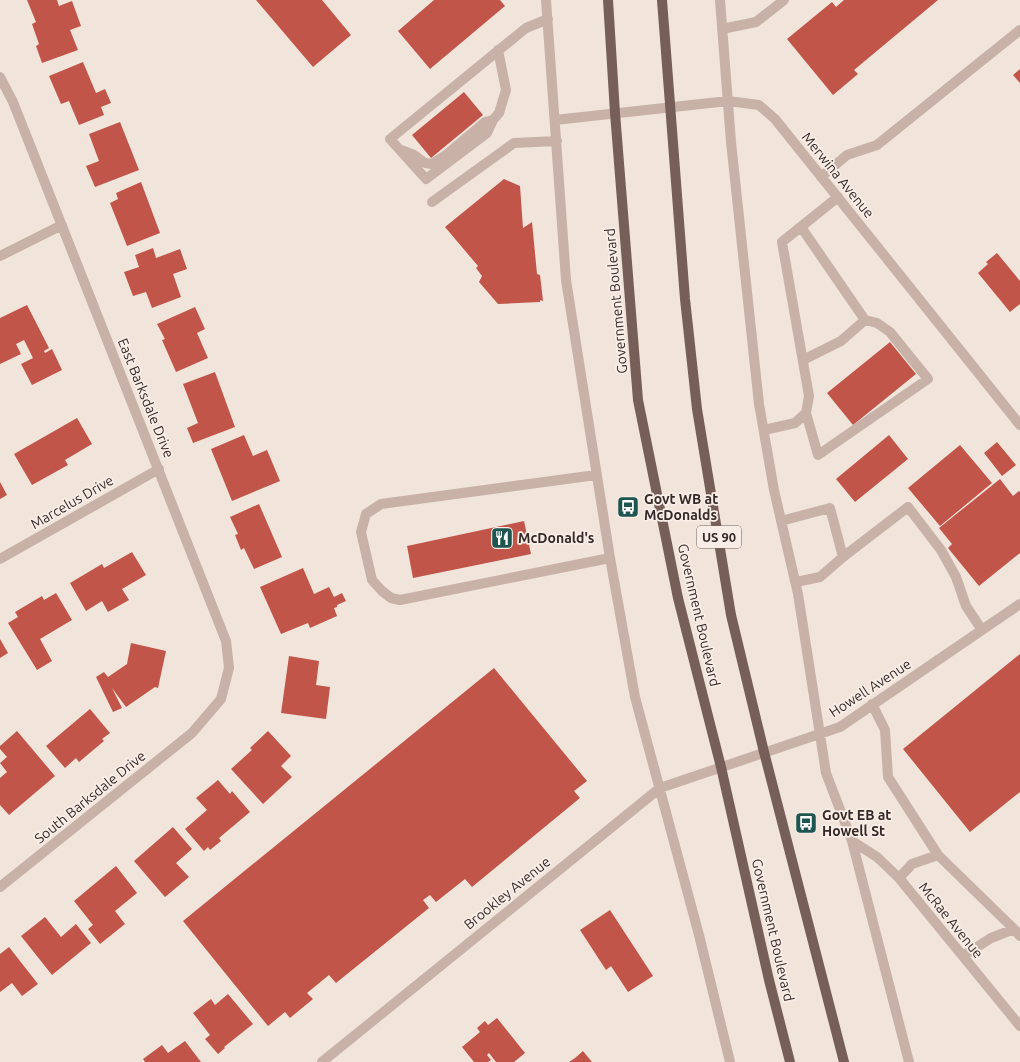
<svg xmlns="http://www.w3.org/2000/svg" width="1020" height="1062" viewBox="0 0 1020 1062" font-family="Ubuntu,sans-serif">
  <style>
    .building { fill: #c15549 }
    .lines { fill: none; stroke-linecap: round; stroke-linejoin: round }
    .minor { stroke: #c8b2a8; stroke-width: 10 }
    .major { stroke: #775f59; stroke-width: 10 }
    .labels { text-anchor: middle; stroke-width: 3.5; stroke-linejoin: round; paint-order: stroke }
    .shield { fill: #f9eee7; stroke: #706561; stroke-width: 1 }
    .shield-label { font-size: 13px; font-weight: bold; fill: #352a28 }
    .street-label { font-size: 14px; fill: #352a28; stroke: #f9eee7 }
    .poi-label { font-size: 14px; font-weight: bold; fill: #352a28; stroke: #f9eee7; text-anchor: start }
  </style>
  <rect width="100%" height="100%" fill="#f1e4db"/>
  <path class="building" d="M27,0H57L59,6L72,1L81,26L70,30L78,50L42,63L36,46L39,44L32,24L36,22Z
    M256,0H322L351,35L313,67Z
    M434,0H500L505,6L430,69L398,31Z
    M844,0H938L854,70L858,74L833,95L787,39L832,2L836,7Z
    M83,62L96,93L105,89L111,103L101,107L104,115L79,125L69,101L61,104L49,76Z
    M1020,69V83L1013,75Z
    M464,92L483,115L431,158L412,135Z
    M120,122L139,170L95,187L86,166L99,161L89,134Z
    M504,179L520,186L523,228L532,222L537,274L540,275L543,301L540,300V302L498,304L479,282L482,276L476,268L478,266L445,227Z
    M141,182L160,233L127,246L110,203L118,199L116,193Z
    M153,248L156,258L180,249L187,269L173,274L181,297L152,308L146,292L133,296L124,272L139,267L135,255Z
    M997,253L1020,281V304L1010,312L978,273L988,264L986,262Z
    M27,305L49,348L44,351L45,353L52,349L62,370L32,385L21,364L33,358L24,340L16,344L21,354L0,364V318Z
    M195,307L205,329L197,333L208,358L176,372L162,340L165,339L157,324Z
    M890,342L916,374L853,425L827,393Z
    M215,372L235,427L193,443L187,428L198,423L183,384Z
    M77,418L92,444L65,460L68,465L32,485L14,454Z
    M244,435L253,456L267,450L280,481L232,501L211,449Z
    M889,435L908,459L855,502L836,479Z
    M997,442L1016,465L1002,476L984,453Z
    M960,445L992,483L940,526L908,488Z
    M1000,479L1013,496L1019,491L1020,492V553L979,586L948,548L952,544L939,528Z
    M0,482L7,495L0,499Z
    M259,504L282,557L254,569L244,548L241,550L235,535L238,534L230,517Z
    M524,521L531,554L413,578L407,546Z
    M132,552L146,575L122,589L129,600L108,612L102,601L86,611L70,583L102,564L104,568Z
    M303,568L314,594L329,587L334,597L342,593L346,601L337,605V607L334,608L337,616L310,628L308,623L281,634L260,587Z
    M56,593L72,620L40,639L52,661L37,670L8,623L18,617L15,612L42,596L44,600Z
    M0,639L8,653L0,658Z
    M131,643L166,651L158,688L155,687L126,707L112,688L122,708L113,712L96,677L104,672L108,677L127,664Z
    M1020,654V792L970,832L903,749Z
    M289,656L319,661L316,685L330,687L326,719L281,713Z
    M494,668L587,781L574,791L580,798L472,887L465,879L436,902L430,895L423,900L429,908L336,983L329,975L307,993L313,999L290,1018L285,1012L268,1026L183,921Z
    M90,709L110,733L102,739L104,741L79,762L76,758L65,768L46,746Z
    M17,731L55,776L9,815L0,805V778L7,772L0,763L7,757L0,749V746Z
    M268,731L291,756L281,766L292,777L263,804L231,769L252,750L250,748Z
    M218,780L230,794L232,791L250,812L219,838L221,841L210,850L208,847L204,851L185,829L207,810L196,798Z
    M173,827L192,849L176,863L189,877L165,897L134,861Z
    M116,866L137,893L115,911L125,924L100,944L88,929L93,925L74,901Z
    M610,910L653,976L628,992L611,966L606,970L580,930Z
    M45,917L61,937L76,924L91,943L52,975L21,936Z
    M9,947L38,984L22,996L12,983L0,992V954Z
    M228,994L253,1024L224,1047L225,1048L218,1054L205,1039L210,1035L193,1013L211,999L215,1005Z
    M497,1018L525,1053L514,1062H496L489,1053L487,1055L491,1060L488,1062H474L462,1047L480,1032L477,1028L485,1021L488,1025Z
    M185,1041L201,1062H145L143,1059L162,1045L168,1053Z
    M583,1051L592,1062H569L575,1058Z"/>
  <g class="lines">
    <path class="minor" d="M546,0L566,280L610,558L635,697L699,935L730,1062
      M720,0L731,142L759,404L774,490L798,594L826,773L852,841L909,1062
      M722,29L756,22L784,0
      M498,50L506,90L499,113L493,120L487,133L426,179L390,139L526,28L548,19
      M0,77L13,102L226,641L229,668L221,699L192,733L0,887
      M555,120L728,101L759,105L775,119L1020,425
      M401,150L414,155L425,163L432,164L446,155L485,122L493,120
      M821,177L847,155L877,145L1020,30
      M432,202L514,143L557,141
      M801,227L865,320L841,341L803,360
      M0,256L62,225
      M806,413L818,455L928,379L890,332L877,323L865,320
      M764,430L795,423L806,413L809,396L782,242L838,197
      M596,475L381,504L366,514L361,532L372,580L382,591L391,598L400,600L610,558
      M781,521L830,508L843,557L820,577L796,582
      M843,557L908,507L941,550L956,577L966,606L982,630
      M0,559L159,469
      M872,704L885,730L888,777L938,855
      M852,841L877,857L899,878L1020,1026
      M899,878L912,864L938,855L1014,929
      M963,956L991,938L1014,929L1020,936
      M322,1062L660,788L840,727L1020,604"/>
    <path class="major" d="M608,0L615,113L638,400L678,598L721,767L769,980L790,1062
      M662,0L685,299L697,409L731,615L764,752L844,1062"/>
  </g>
  <defs>
    <g id="bus-square" transform="scale(1.15)"><rect x="-9" y="-9" width="18" height="18" rx="4" fill="#1f5551" stroke="#f9eee7"/><path d="M-5-6H5V4H4V6H2V4H-2V6H-4V4H-5ZM-3.5-4V0h7V-4ZM-3.5 1.2v1.5H-2V1.2ZM2 1.2v1.5H3.5V1.2Z" fill="#fff"/></g>
    <g id="restaurant-square" transform="scale(1.15)"><rect x="-9" y="-9" width="18" height="18" rx="4" fill="#1f5551" stroke="#f9eee7"/><path d="M-5-6h1v4h1v-4h1v4h1v-4h1v5L-1.5 .5V6h-2V.5L-5-1ZM5-6V6H3V1.5H1.5Q1.5-4 5-6Z" fill="#fff"/></g>
  </defs>
  <g fill-rule="evenodd">
    <use href="#bus-square" x="628" y="507"/>
    <use href="#restaurant-square" x="502" y="538"/>
    <use href="#bus-square" x="806" y="823"/>
  </g>
  <g class="labels">
    <rect class="shield" x="697" y="526" width="44" height="22" rx="3"/>
    <g class="shield-label">
      <text x="719" y="542">US 90</text>
    </g>
    <g class="street-label">
      <text transform="translate(838 175) rotate(51)" y="5">Merwina Avenue</text>
      <text transform="translate(616 301) rotate(-95)" y="5">Government Boulevard</text>
      <text transform="translate(146 398) rotate(68)" y="5">East Barksdale Drive</text>
      <text transform="translate(72 502) rotate(-30)" y="5">Marcelus Drive</text>
      <text transform="translate(699 615) rotate(77)" y="5">Government Boulevard</text>
      <text transform="translate(870 688) rotate(-33)" y="5">Howell Avenue</text>
      <text transform="translate(90 797) rotate(-39)" y="5">South Barksdale Drive</text>
      <text transform="translate(507 893) rotate(-39)" y="5">Brookley Avenue</text>
      <text transform="translate(951 920) rotate(51)" y="5">McRae Avenue</text>
      <text transform="translate(773 930) rotate(77)" y="5">Government Boulevard</text>
    </g>
    <g class="poi-label">
      <text x="644" y="504">Govt WB at<tspan x="644" dy="16">McDonalds</tspan></text>
      <text x="518" y="543">McDonald's</text>
      <text x="822" y="820">Govt EB at<tspan x="822" dy="16">Howell St</tspan></text>
    </g>
  </g>
</svg>
